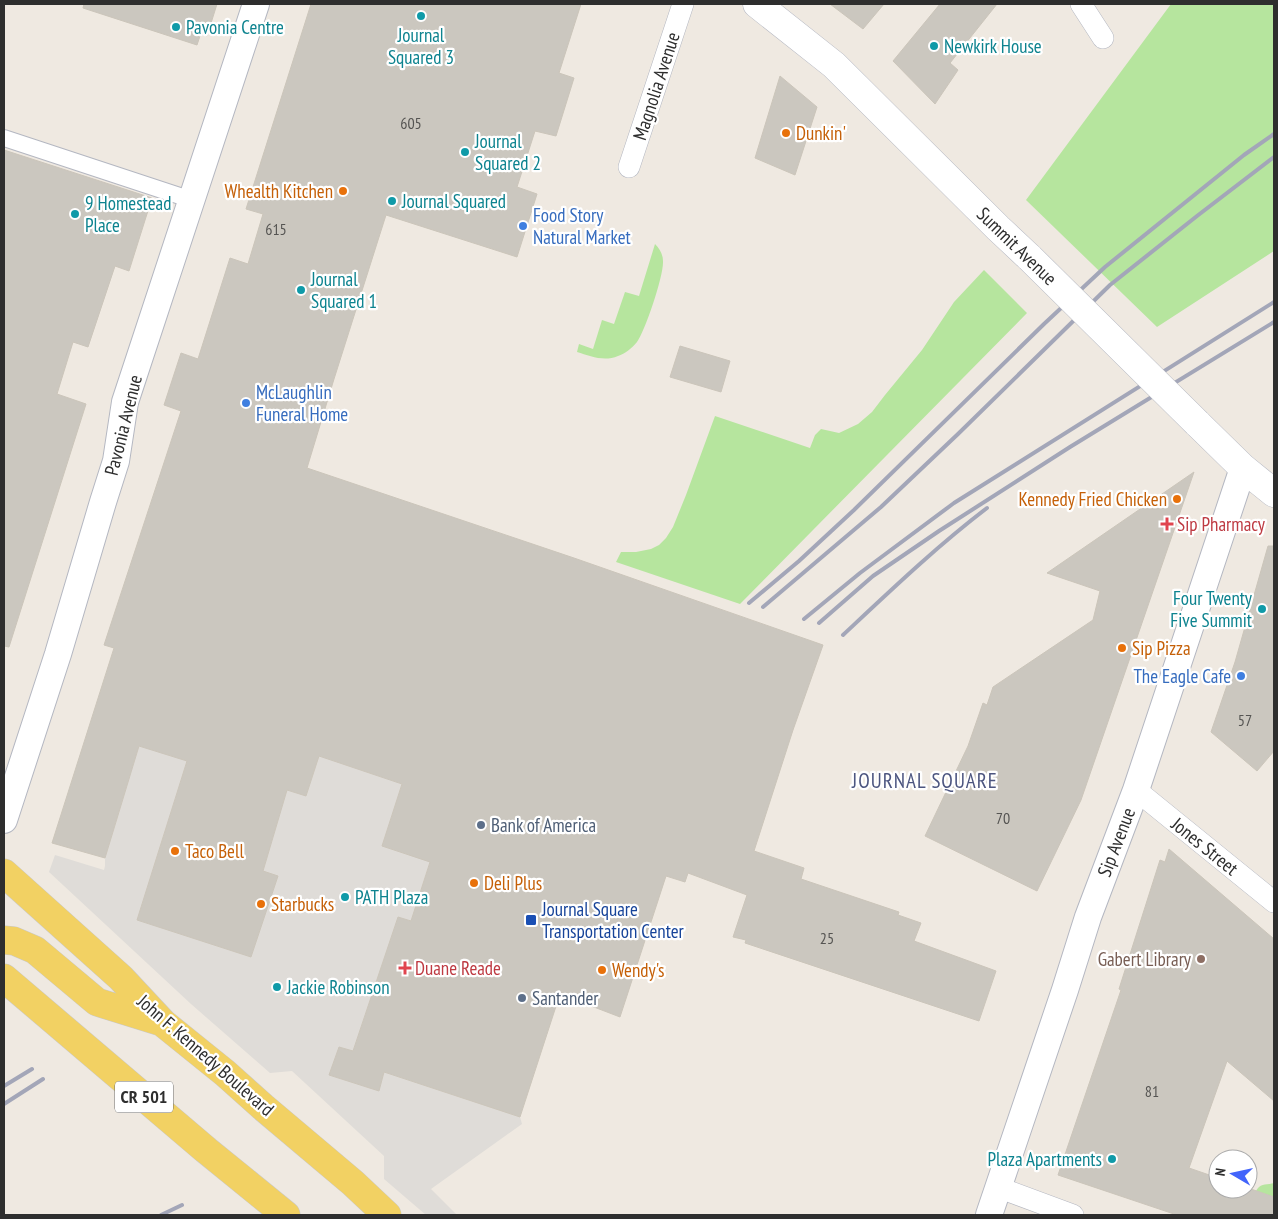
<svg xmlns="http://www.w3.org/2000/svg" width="1278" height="1219" viewBox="0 0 1278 1219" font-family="'PT Sans Narrow',sans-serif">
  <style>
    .green { fill: #b6e59e }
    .plaza { fill: #dfdcd8 }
    .building { fill: #cbc7bf; stroke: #cbc5ba }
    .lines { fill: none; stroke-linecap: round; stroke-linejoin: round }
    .pedestrian-casing { stroke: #b4b7c1; stroke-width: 18 }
    .minor-casing { stroke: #b4b7c1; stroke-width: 22 }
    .tertiary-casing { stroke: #b4b7c1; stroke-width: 28 }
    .secondary-casing { stroke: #b4b7c1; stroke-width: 29 }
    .primary-casing { stroke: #c9c9c9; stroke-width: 29 }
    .pedestrian { stroke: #fff; stroke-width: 16 }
    .minor { stroke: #fff; stroke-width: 21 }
    .tertiary { stroke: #fff; stroke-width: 26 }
    .secondary { stroke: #fff; stroke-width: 28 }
    .primary { stroke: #f2d163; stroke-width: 28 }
    .rail { stroke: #a3a6b8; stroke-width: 4 }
    .secondary-bridge-casing { stroke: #b4b7c1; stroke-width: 29; stroke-linecap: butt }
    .secondary-bridge { stroke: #fff; stroke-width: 28 }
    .culture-dot { fill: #0f9aa8; stroke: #fff; stroke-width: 2 }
    .food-dot { fill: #e8710a; stroke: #fff; stroke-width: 2 }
    .shop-dot { fill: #3f7fe0; stroke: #fff; stroke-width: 2 }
    .health-dot { fill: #e0444e; stroke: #fff; stroke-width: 2 }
    .service-dot { fill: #5c6f8a; stroke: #fff; stroke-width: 2 }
    .transit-dot { fill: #1a4fb4; stroke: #fff; stroke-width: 2 }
    .education-dot { fill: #8d6e63; stroke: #fff; stroke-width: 2 }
    .labels { text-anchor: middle; stroke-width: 4.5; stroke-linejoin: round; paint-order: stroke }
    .number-label { font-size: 16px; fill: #555452 }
    .shield { fill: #fff; stroke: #6d6d6d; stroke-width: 1 }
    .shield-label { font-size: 18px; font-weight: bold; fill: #2e2e2e }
    .culture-label { font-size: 19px; fill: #0d838f; stroke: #fff; text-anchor: start }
    .street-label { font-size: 19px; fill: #2e2e2e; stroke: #fff }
    .food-label { font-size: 19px; fill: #c56008; stroke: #fff; text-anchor: start }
    .shop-label { font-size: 19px; fill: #366cbe; stroke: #fff; text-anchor: start }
    .health-label { font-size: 19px; fill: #be3a42; stroke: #fff; text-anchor: start }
    .service-label { font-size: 19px; fill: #4e5e75; stroke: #fff; text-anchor: start }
    .transit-label { font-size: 19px; fill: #164399; stroke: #fff; text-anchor: start }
    .education-label { font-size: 19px; fill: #785e54; stroke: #fff; text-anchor: end }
    .quarter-label { font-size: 21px; letter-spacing: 1px; fill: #4d5680; stroke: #fff }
  </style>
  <rect width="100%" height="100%" fill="#efe9e1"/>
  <path class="green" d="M1171,4H1274V251L1157,327L1026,200Z
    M655,244C660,249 663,255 663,261C664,275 645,331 637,342C632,348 625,354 618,356C604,362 590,356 577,352L579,344L593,349L602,320L614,324L625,292L639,296Z
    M984,270L1027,313L740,604L616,562L621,552H636L651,549L659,545L666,538L673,527L686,495L715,416L810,448L815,435L821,429L839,433L858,424L872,412L885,395L922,350L954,302Z
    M1274,1183V1197L1256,1191C1260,1183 1266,1185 1274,1183Z"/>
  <path class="plaza" d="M139,746L187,761L137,920L251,957L278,876L263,871L287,790L306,796L319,756L402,784L382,846L408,855L437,839L411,921L398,917L353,1051L339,1047L329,1075L379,1091L384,1072L520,1117L522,1124L431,1189L457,1215H426L384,1179V1156L292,1071L270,1073L191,1004L49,872L55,855L104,870L105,866V858Z"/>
  <path class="building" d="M84,4H217L207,36L201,33L197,45L83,8Z
    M311,4H581L559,73L574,78L556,136L535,131L517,187L537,194L517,257L386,215L334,379L307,468L574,558L823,645L793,730L754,851L804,868L801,879L899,912L898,915L921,923L914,941L996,971L979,1021L745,943L746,940L733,937L747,895L688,873L685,882L666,876L620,1017L560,994L520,1117L384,1072L379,1091L329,1075L339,1047L353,1051L398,917L411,921L430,862L382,846L402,784L319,756L306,796L287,790L263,871L278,876L251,957L137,920L187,761L139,746L105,858L52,843L114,648L104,645L181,411L164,405L181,353L198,359L230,258L248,264L263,214L246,209Z
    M830,4H884L863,29Z
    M940,4H997L950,63L958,70L935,104L893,61Z
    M780,76L817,107L795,175L755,158Z
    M4,150L152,198L129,271L115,266L88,347L73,342L57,394L86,404L9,647L4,646Z
    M680,346L730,361L721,392L670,377Z
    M1194,472L1081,800L1037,891L925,836L968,746L983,703L987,705L993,687L1093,620L1100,591L1047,573Z
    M1268,546H1274V751L1257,771L1211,732L1235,662Z
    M1169,849L1274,939V1101L1227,1061L1189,1168L1218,1178V1189L1248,1188L1274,1197V1215H1177L1058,1175L1121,990L1119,989L1160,860L1165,862Z"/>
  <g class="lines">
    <g class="pedestrian-casing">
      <path id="pedestrian" d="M4,138L192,200"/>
    </g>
    <g class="minor-casing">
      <path id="minor" d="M1081,4L1103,38
        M629,167L683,4
        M1136,790L1274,902
        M1000,1188L1073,1215"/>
    </g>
    <g class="tertiary-casing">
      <path id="tertiary" d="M4,820L58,654L103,502L116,461L125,402L256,4
        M989,1215L1065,990L1088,917L1136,790L1243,468"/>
    </g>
    <g class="secondary-casing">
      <path id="secondary" d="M757,4L834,65L998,228L1030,258
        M1197,423L1243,468L1274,493"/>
    </g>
    <g class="primary-casing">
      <path id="primary" d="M4,873L121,978L163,1023L225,1073L263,1107L353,1183L387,1215
        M4,940L14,941L35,950L97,1002L161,1022
        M4,978L206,1150L286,1215"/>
    </g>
    <use href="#pedestrian" class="pedestrian"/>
    <use href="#minor" class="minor"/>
    <use href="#tertiary" class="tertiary"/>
    <use href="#secondary" class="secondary"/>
    <use href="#primary" class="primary"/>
    <path class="rail" d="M749,603L799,561L854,510L1044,324L1105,267L1244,155L1274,134
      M763,607L881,507L958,434L1110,285L1197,216L1274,157
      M804,619L860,573L954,503L1274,302
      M819,623L873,576L939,531L1070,447L1274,322
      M843,635C890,591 936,547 987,508
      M4,1086L32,1069
      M4,1104L43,1079
      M161,1215L182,1205"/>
    <g class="secondary-bridge-casing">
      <path id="secondary-bridge" d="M1030,258L1197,423"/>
    </g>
    <use href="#secondary-bridge" class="secondary-bridge"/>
  </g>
  <g class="culture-dot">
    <circle cx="421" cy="16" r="5"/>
    <circle cx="176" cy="27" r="5"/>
    <circle cx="934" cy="46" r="5"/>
    <circle cx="465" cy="152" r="5"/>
    <circle cx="392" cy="201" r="5"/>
    <circle cx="75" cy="214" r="5"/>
    <circle cx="301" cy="290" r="5"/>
    <circle cx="1262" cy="609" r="5"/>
    <circle cx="345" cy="897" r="5"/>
    <circle cx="277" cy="987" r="5"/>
    <circle cx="1112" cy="1159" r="5"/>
  </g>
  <g class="food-dot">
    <circle cx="786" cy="133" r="5"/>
    <circle cx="343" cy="191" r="5"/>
    <circle cx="1177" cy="499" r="5"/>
    <circle cx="1122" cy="648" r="5"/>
    <circle cx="175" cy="851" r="5"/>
    <circle cx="474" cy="883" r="5"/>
    <circle cx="261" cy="904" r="5"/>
    <circle cx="602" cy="970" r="5"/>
  </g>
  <g class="shop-dot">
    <circle cx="523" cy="226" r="5"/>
    <circle cx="246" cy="403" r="5"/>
    <circle cx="1241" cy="676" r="5"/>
  </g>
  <g class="health-dot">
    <path d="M1164.5 516.5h5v5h5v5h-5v5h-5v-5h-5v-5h5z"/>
    <path d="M402.5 960.5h5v5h5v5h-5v5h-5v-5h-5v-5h5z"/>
  </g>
  <g class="service-dot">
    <circle cx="481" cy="825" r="5"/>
    <circle cx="522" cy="998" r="5"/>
  </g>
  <rect class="transit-dot" x="525" y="914" width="12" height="12" rx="2.5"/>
  <circle class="education-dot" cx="1201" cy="959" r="5"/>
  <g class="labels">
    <g class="number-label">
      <text x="411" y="129">605</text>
      <text x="276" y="235">615</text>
      <text x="1245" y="726">57</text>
      <text x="1003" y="824">70</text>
      <text x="827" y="944">25</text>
      <text x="1152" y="1097">81</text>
    </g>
    <rect class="shield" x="115" y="1081.5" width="58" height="31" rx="4"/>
    <g class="shield-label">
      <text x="144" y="1103">CR 501</text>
    </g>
    <g class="culture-label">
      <text x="186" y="34">Pavonia Centre</text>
      <text x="421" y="42" text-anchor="middle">Journal<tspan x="421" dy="22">Squared 3</tspan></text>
      <text x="944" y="53">Newkirk House</text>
      <text x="475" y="148">Journal<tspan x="475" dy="22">Squared 2</tspan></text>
      <text x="402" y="208">Journal Squared</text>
      <text x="85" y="210">9 Homestead<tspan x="85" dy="22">Place</tspan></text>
      <text x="311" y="286">Journal<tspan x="311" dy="22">Squared 1</tspan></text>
      <text x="1252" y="605" text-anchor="end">Four Twenty<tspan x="1252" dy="22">Five Summit</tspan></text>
      <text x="355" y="904">PATH Plaza</text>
      <text x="287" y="994">Jackie Robinson</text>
      <text x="1102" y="1166" text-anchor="end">Plaza Apartments</text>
    </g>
    <g class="street-label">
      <text transform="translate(656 86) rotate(-72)" y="7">Magnolia Avenue</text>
      <text transform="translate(1017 246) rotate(44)" y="7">Summit Avenue</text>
      <text transform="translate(123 425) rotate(-76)" y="7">Pavonia Avenue</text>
      <text transform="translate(1116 842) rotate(-69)" y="7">Sip Avenue</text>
      <text transform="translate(1205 846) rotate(39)" y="7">Jones Street</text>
      <text transform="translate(206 1055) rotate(41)" y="7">John F. Kennedy Boulevard</text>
    </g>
    <g class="food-label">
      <text x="796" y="140">Dunkin'</text>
      <text x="333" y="198" text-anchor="end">Whealth Kitchen</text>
      <text x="1167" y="506" text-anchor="end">Kennedy Fried Chicken</text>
      <text x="1132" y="655">Sip Pizza</text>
      <text x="185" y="858">Taco Bell</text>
      <text x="484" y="890">Deli Plus</text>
      <text x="271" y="911">Starbucks</text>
      <text x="612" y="977">Wendy's</text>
    </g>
    <g class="shop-label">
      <text x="533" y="222">Food Story<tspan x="533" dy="22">Natural Market</tspan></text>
      <text x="256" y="399">McLaughlin<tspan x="256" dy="22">Funeral Home</tspan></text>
      <text x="1231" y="683" text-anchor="end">The Eagle Cafe</text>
    </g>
    <g class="health-label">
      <text x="1177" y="531">Sip Pharmacy</text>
      <text x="415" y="975">Duane Reade</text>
    </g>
    <g class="service-label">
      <text x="491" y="832">Bank of America</text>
      <text x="532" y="1005">Santander</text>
    </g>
    <g class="transit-label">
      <text x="542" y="916">Journal Square<tspan x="542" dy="22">Transportation Center</tspan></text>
    </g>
    <g class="education-label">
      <text x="1191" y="966">Gabert Library</text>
    </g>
    <g class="quarter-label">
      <text x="925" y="788">JOURNAL SQUARE</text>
    </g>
  </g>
  <rect width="1278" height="1219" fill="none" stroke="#2e2e2e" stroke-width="10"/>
  <g transform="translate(1233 1174) rotate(279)"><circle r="24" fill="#ffffff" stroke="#ababab"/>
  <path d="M0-4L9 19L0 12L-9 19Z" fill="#4264fb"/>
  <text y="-8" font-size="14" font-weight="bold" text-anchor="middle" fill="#2e2e2e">N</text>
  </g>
</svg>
